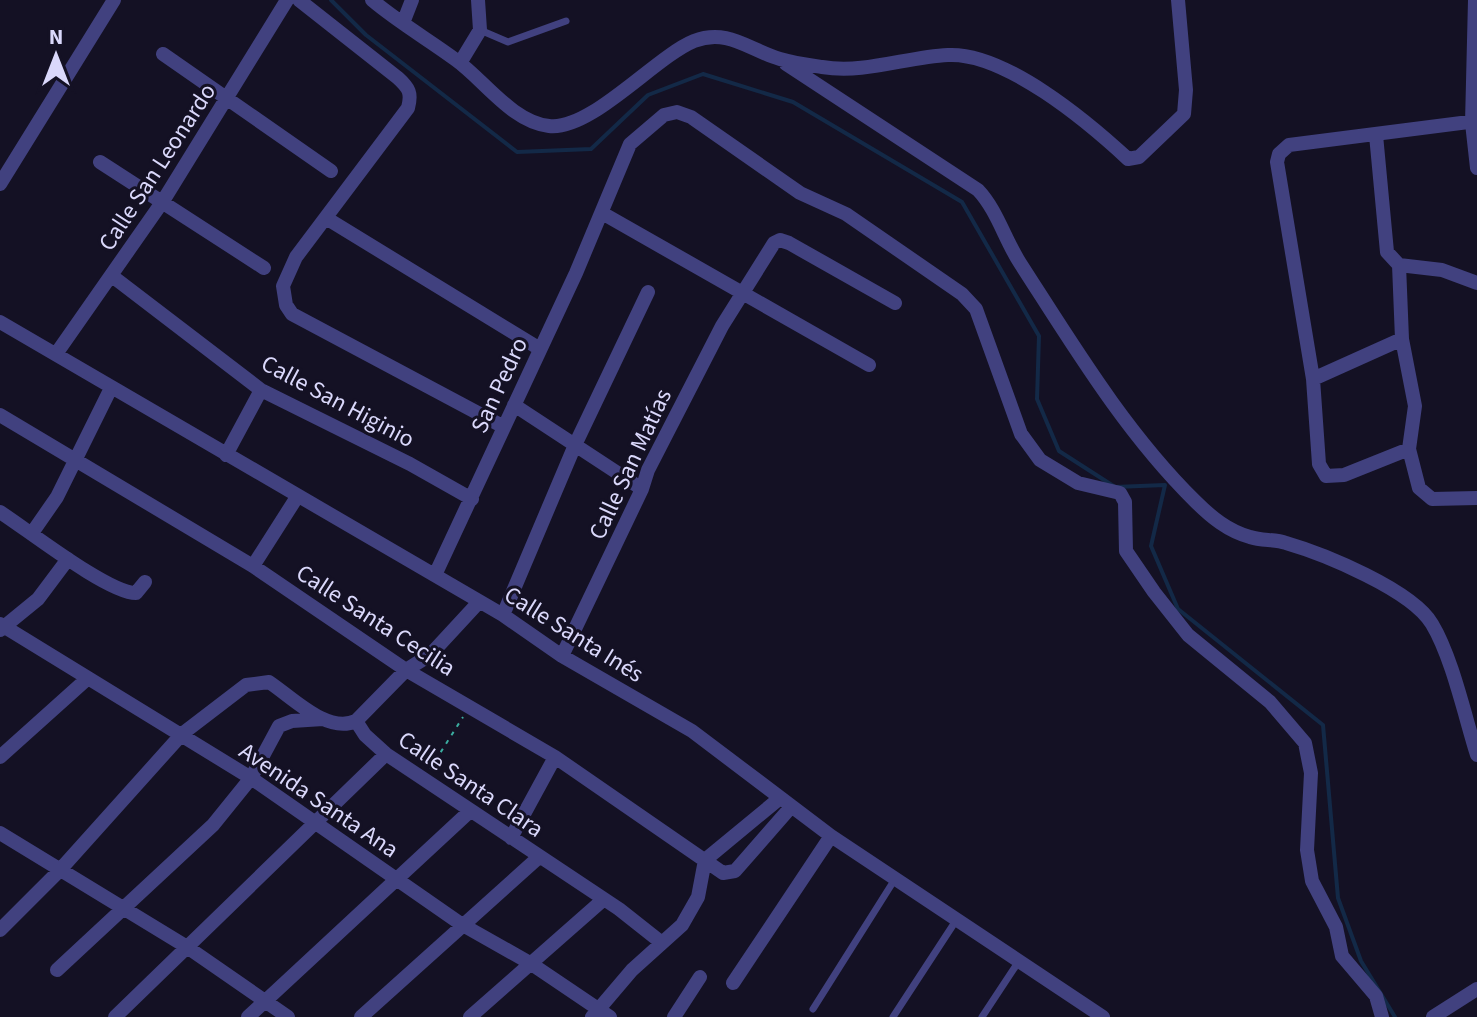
<svg xmlns="http://www.w3.org/2000/svg" width="1477" height="1017" viewBox="0 0 1477 1017" font-family="'Source Sans 3',sans-serif">
  <style>
    .lines { fill: none; stroke-linecap: round; stroke-linejoin: round }
    .stream { stroke: #132947; stroke-width: 4 }
    .path { stroke: #3bada0; stroke-width: 2; stroke-dasharray: 4 6; stroke-linecap: butt }
    .lane { stroke: #41417f; stroke-width: 7 }
    .street { stroke: #41417f; stroke-width: 14 }
    .labels { text-anchor: middle; stroke-width: 6; stroke-linejoin: round; paint-order: stroke }
    .street-label { font-size: 24px; fill: #dad8fb; stroke: #141124 }
  </style>
  <rect width="100%" height="100%" fill="#141124"/>
  <g class="lines">
    <path class="stream" d="M331,0L366,35L517,152L591,149L648,95L703,74L793,102L962,202L1039,336L1037,399L1059,451L1115,487L1165,485L1151,546L1178,609L1323,725L1338,898L1361,961L1395,1017"/>
    <path class="path" d="M430,769L463,717"/>
    <path class="lane" d="M480,30L508,42L566,21
      M813,1009L895,879
      M893,1017L957,919
      M982,1017L1019,961"/>
    <path class="street" d="M299,0L398,78C409,88 412,93 408,108L296,257L283,286L286,305L292,314L504,427
      M372,0C398,22 429,40 456,60C484,80 512,122 549,126C591,131 655,57 694,41C728,28 749,50 780,59C793,63 808,65 822,67C865,74 906,57 948,55C1005,52 1088,122 1128,159L1139,157L1184,114L1186,90L1178,0
      M1475,0L1472,123L1477,168
      M403,23L412,0
      M163,54L331,171
      M460,63L480,30L478,0
      M786,64L978,190C997,210 1005,240 1020,263C1073,345 1125,432 1195,501C1211,517 1228,531 1250,537C1262,541 1275,539 1286,543C1324,554 1412,590 1432,624C1452,657 1465,717 1477,755
      M1376,135L1387,252L1399,265L1402,339L1415,406L1409,449L1419,488L1432,499L1477,498
      M100,162L264,268
      M0,184L114,0
      M602,213L869,365
      M326,218L540,349
      M1399,265L1442,270L1477,283
      M112,276L261,390L410,464L472,499
      M0,322L503,615L562,656L692,731L831,836L1103,1017
      M56,354L163,201L287,0
      M1313,379L1402,339
      M514,405L642,489
      M0,415L253,566L406,670L555,757L723,873L735,871L791,807
      M1409,449L1344,475L1326,476L1319,464L1313,379L1277,162L1279,154L1289,145L1477,121
      M226,455L261,390
      M0,512C28,530 108,593 136,593L145,582
      M32,533L57,497L111,388
      M253,566L297,497
      M435,575L576,273L630,144L664,115L677,112L691,117L800,193L846,214L962,294L976,309L1021,434L1040,460L1078,483L1120,493L1125,502L1126,551L1154,592L1188,635L1270,702L1305,743L1311,773L1307,850L1312,881L1336,927L1342,956L1376,996L1382,1017
      M503,615L575,445L648,292
      M0,624L251,778L461,924L530,963L610,1017
      M0,630L38,599L68,559
      M562,656L642,489L648,470L722,326L774,243L780,240L789,243L895,303
      M356,721L406,670L430,655L479,602
      M0,757L88,678
      M0,833L187,947L288,1017
      M511,838L555,757
      M0,930L59,871L182,734L246,685L269,682C293,698 327,734 356,721L365,735L386,754L619,909L662,943
      M57,970L213,825L251,778L279,726L292,721L323,719
      M733,983L831,836
      M115,1017L386,754
      M248,1017L469,812
      M361,1017L539,857
      M470,1017L604,899
      M592,1017L632,970L682,925L698,897L705,860L780,798
      M674,1017L700,977
      M1433,1017L1477,989"/>
  </g>
  <g class="labels">
    <g class="street-label">
      <text transform="translate(157 167) rotate(-57)" y="8">Calle San Leonardo</text>
      <text transform="translate(499 385) rotate(-65)" y="8">San Pedro</text>
      <text transform="translate(338 401) rotate(28)" y="8">Calle San Higinio</text>
      <text transform="translate(630 464) rotate(-65)" y="8">Calle San Matías</text>
      <text transform="translate(376 620) rotate(33)" y="8">Calle Santa Cecilia</text>
      <text transform="translate(574 634) rotate(32)" y="8">Calle Santa Inés</text>
      <text transform="translate(471 784) rotate(34)" y="8">Calle Santa Clara</text>
      <text transform="translate(319 800) rotate(34)" y="8">Avenida Santa Ana</text>
    </g>
  </g>
  <g transform="translate(56 56)" stroke="#141124" stroke-width="6" paint-order="stroke">
  <path d="M0-6L14 30L0 20L-14 30Z" fill="#dad8fb"/>
  <text y="-12" font-size="22" font-weight="bold" text-anchor="middle" fill="#dad8fb">N</text>
  </g>
</svg>
